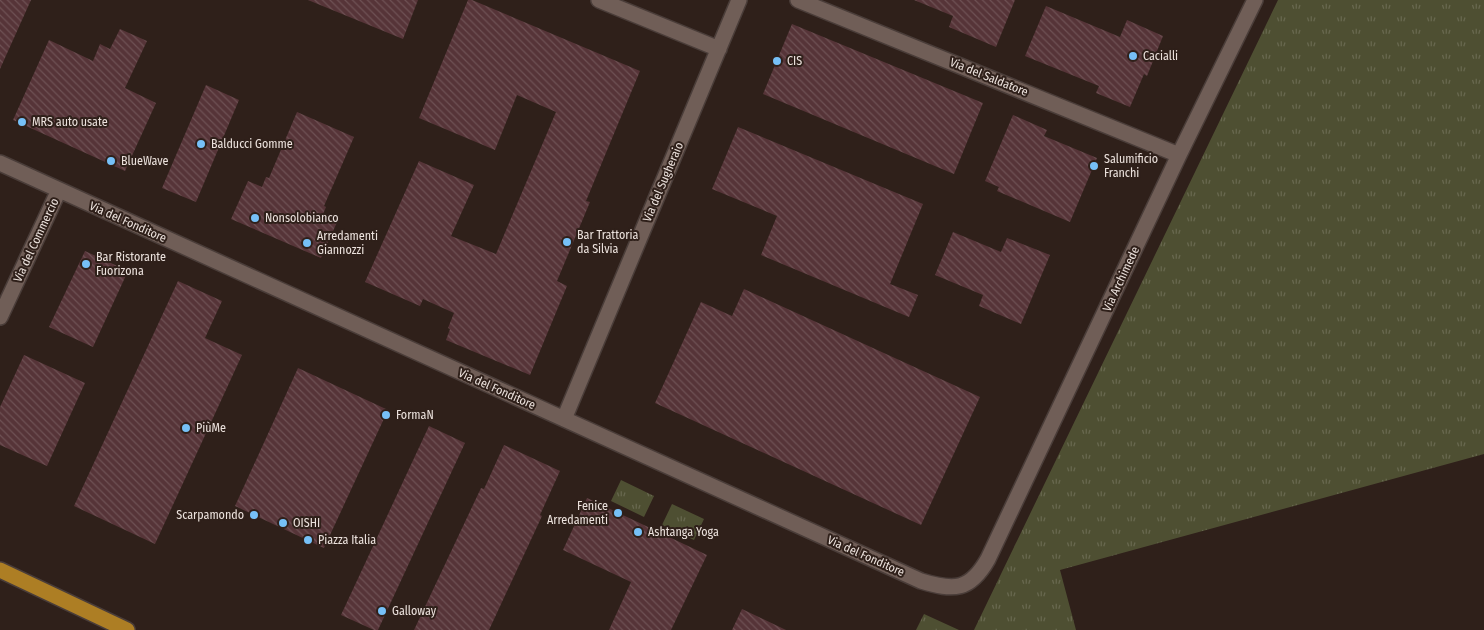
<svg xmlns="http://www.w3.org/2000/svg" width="1484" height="630" viewBox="0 0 1484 630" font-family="'Fira Sans Condensed',sans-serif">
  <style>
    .grass { fill: url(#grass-tufts) }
    .building { fill: url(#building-back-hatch) }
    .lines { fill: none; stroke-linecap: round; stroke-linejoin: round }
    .minor-casing { stroke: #4a3d39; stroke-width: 18 }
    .major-casing { stroke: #4a3d39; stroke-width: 18 }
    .minor { stroke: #705e57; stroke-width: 15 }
    .major { stroke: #ad7e24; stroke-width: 15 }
    .poi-dot { fill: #76c0f7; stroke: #2f201a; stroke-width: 2 }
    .labels { text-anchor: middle; stroke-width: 4; stroke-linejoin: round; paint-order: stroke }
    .poi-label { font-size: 12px; fill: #ece2dd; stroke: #2f201a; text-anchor: start }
    .street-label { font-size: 12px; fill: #ece2dd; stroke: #2f201a }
  </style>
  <defs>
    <pattern id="grass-tufts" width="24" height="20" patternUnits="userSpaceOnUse" patternTransform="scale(1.25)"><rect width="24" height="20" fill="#4e4f32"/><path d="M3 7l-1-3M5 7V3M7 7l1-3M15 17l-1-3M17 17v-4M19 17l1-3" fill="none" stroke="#68684f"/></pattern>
    <pattern id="building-back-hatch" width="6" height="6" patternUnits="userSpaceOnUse" patternTransform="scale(1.25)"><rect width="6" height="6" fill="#563438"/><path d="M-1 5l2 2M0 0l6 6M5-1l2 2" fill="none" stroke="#6e5154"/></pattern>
  </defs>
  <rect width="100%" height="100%" fill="#2f201a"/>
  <path class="grass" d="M1278,0H1484V454L1060,570L1076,630H974Z
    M621,480L654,496L644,517L611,501Z
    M672,504L704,519L694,540L662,525Z
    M924,614L959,630H916Z"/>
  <path class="building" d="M0,0H31L0,69Z
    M308,0H418L403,39Z
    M468,0H472L640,71L586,201L590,202L557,281L567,286L530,375L446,340L450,329L448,328L454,313L423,299L420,306L365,282L419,161L474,185L451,236L496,254L556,112L517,95L495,150L419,118Z
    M914,0H1015L996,47L949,27L953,16Z
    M1046,6L1120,37L1127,20L1163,36L1147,76L1144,74L1130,107L1096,93L1099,86L1025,56Z
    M792,24L983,103L954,174L763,94Z
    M120,29L147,41L125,88L156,103L125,171L13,120L49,40L93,61L100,44L110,49Z
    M206,85L239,100L196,202L162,188Z
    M297,112L354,137L324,206L326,207L323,214L338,220L321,258L231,219L248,181L262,187L266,177L269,178Z
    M1013,115L1047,130L1044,136L1097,158L1070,222L997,191L999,187L985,181Z
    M738,127L923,204L890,284L918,295L909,317L761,255L777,216L712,189Z
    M953,232L1001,252L1007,238L1050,255L1021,324L979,306L983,295L935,275Z
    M85,251L128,271L93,347L49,327Z
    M178,281L222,301L205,338L242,355L155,544L74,506Z
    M744,289L980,397L921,525L655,403L701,302L732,316Z
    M24,355L85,383L47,466L0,445V407Z
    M298,368L388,410L324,548L235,506Z
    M429,426L465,443L378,630H374L341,615Z
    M504,445L560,471L540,515L542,516L489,630H414L481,488L484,489Z
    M587,498L707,555L671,630H609L631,582L563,550Z
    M742,609L786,630H732Z"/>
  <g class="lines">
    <g class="minor-casing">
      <path id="minor" d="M599,0L719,49
        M798,0L1179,155
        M0,163L921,581C954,591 970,591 988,559L1179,155L1255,0
        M0,317L59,190
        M564,419L739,0"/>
    </g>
    <g class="major-casing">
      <path id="major" d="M0,570L127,630"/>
    </g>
    <use href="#minor" class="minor"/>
    <use href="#major" class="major"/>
  </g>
  <g class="poi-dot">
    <circle cx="1133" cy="56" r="5"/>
    <circle cx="777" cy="61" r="5"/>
    <circle cx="22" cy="122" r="5"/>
    <circle cx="201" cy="144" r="5"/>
    <circle cx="111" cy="161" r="5"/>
    <circle cx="1094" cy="166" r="5"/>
    <circle cx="255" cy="218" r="5"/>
    <circle cx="567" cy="242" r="5"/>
    <circle cx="307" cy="243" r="5"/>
    <circle cx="86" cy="264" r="5"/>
    <circle cx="386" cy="415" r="5"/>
    <circle cx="186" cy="428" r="5"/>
    <circle cx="618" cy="513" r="5"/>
    <circle cx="254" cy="515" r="5"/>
    <circle cx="283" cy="523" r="5"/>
    <circle cx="638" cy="532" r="5"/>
    <circle cx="308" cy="540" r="5"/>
    <circle cx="382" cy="611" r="5"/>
  </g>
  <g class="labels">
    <g class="poi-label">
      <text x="1143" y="60">Cacialli</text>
      <text x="787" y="65">CIS</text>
      <text x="32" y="126">MRS auto usate</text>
      <text x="211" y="148">Balducci Gomme</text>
      <text x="1104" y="163">Salumificio<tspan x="1104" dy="14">Franchi</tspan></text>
      <text x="121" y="165">BlueWave</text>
      <text x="265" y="222">Nonsolobianco</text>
      <text x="577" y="239">Bar Trattoria<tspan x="577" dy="14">da Silvia</tspan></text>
      <text x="317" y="240">Arredamenti<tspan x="317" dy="14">Giannozzi</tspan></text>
      <text x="96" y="261">Bar Ristorante<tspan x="96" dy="14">Fuorizona</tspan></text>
      <text x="396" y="419">FormaN</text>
      <text x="196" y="432">PiùMe</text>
      <text x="608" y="510" text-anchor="end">Fenice<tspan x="608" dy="14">Arredamenti</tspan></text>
      <text x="244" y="519" text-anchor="end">Scarpamondo</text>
      <text x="293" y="527">OISHI</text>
      <text x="648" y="536">Ashtanga Yoga</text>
      <text x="318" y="544">Piazza Italia</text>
      <text x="392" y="615">Galloway</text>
    </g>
    <g class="street-label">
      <text transform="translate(989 77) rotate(22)" y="4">Via del Saldatore</text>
      <text transform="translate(663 182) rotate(-67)" y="4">Via del Sugheraio</text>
      <text transform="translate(128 222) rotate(24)" y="4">Via del Fonditore</text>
      <text transform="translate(36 240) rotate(-65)" y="4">Via del Commercio</text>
      <text transform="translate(1121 279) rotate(-65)" y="4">Via Archimede</text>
      <text transform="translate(497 389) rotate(24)" y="4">Via del Fonditore</text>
      <text transform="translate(866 556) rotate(24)" y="4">Via del Fonditore</text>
    </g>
  </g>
</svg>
